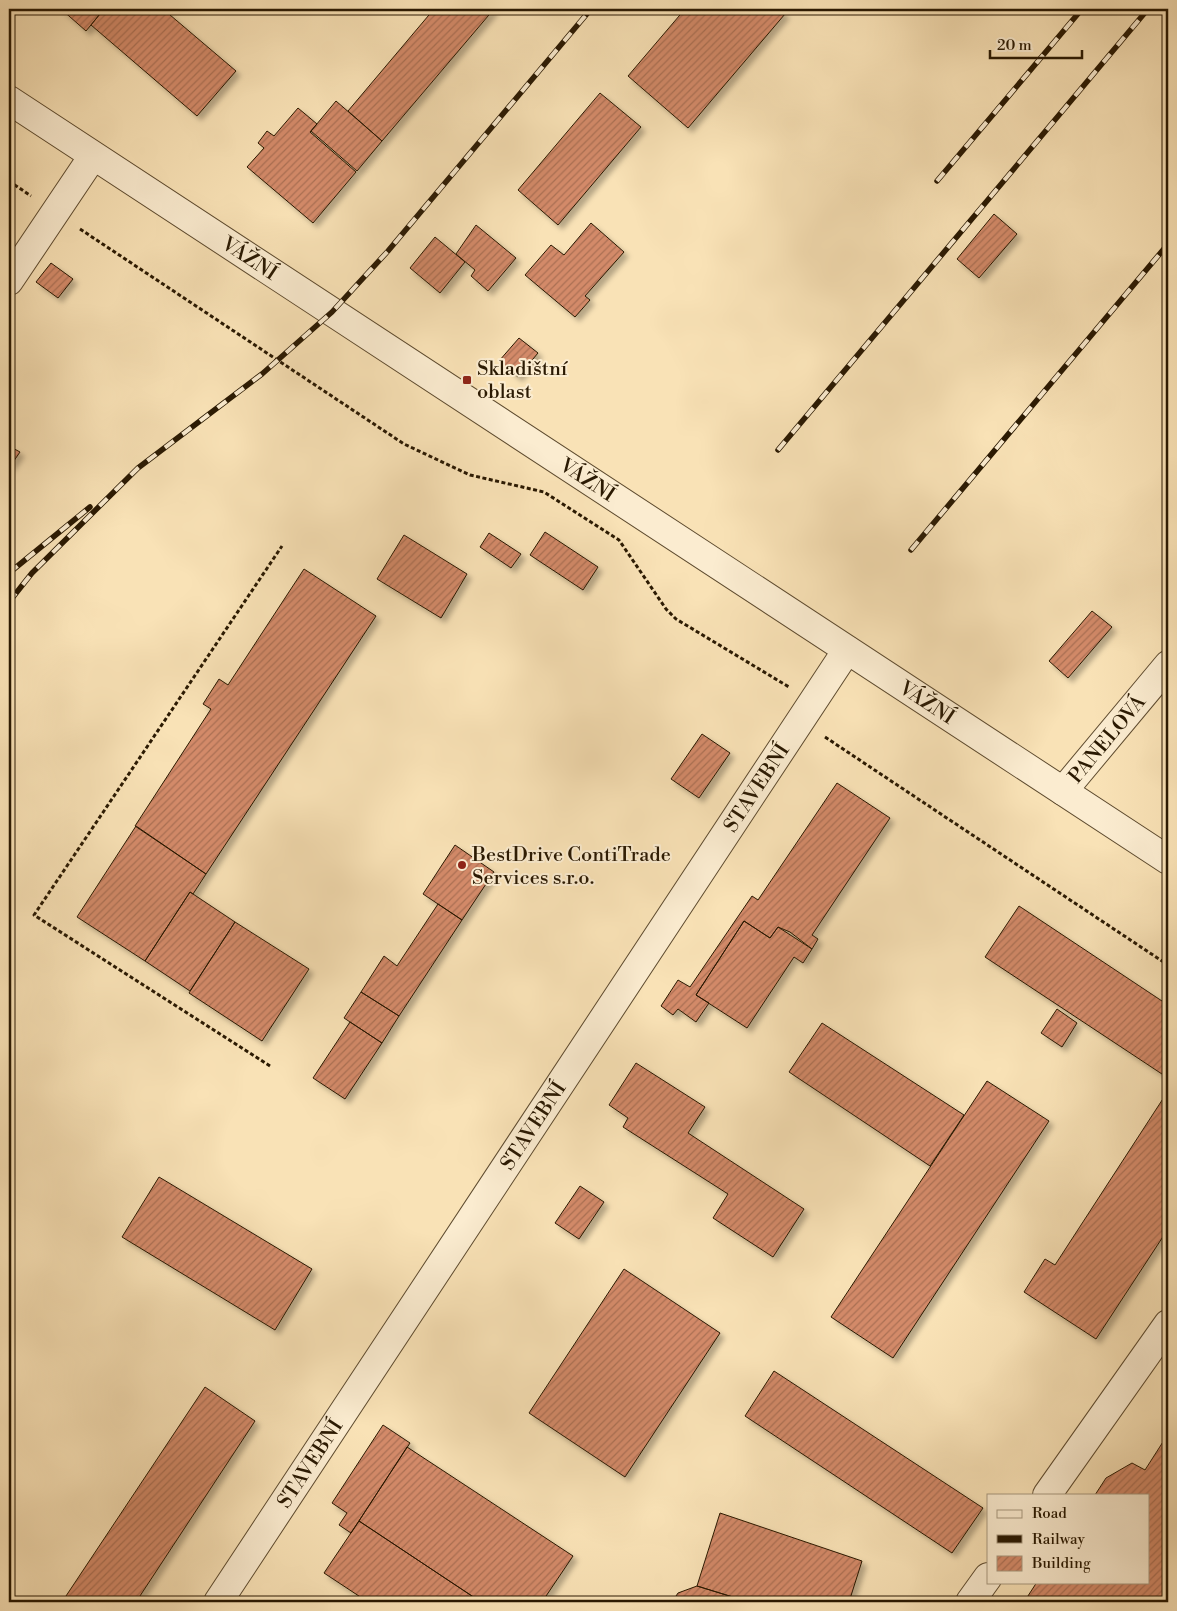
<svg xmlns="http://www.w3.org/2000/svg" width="1177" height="1611" viewBox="0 0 1177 1611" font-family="'Libre Bodoni',serif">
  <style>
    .building { fill: url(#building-hatch); stroke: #2a1902; filter: url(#shadow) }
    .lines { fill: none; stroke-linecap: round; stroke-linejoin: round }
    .minor-casing { stroke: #5e4b2f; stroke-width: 30 }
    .path { stroke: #2a1902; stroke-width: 3; stroke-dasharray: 4 2.5; stroke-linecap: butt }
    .minor { stroke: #fbecd0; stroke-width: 28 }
    .rail-casing { stroke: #2a1902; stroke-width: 5.5 }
    .rail { stroke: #fbecd0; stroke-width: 4; stroke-dasharray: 11; stroke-linecap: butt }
    .poi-dot { fill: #8f2418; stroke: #fbecd0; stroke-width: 2 }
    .labels { text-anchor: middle; stroke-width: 4; stroke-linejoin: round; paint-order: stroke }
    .street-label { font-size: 20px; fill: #2a1902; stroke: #fbecd0 }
    .poi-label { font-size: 20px; fill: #2a1902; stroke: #fbecd0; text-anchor: start }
  </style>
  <defs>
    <pattern id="building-hatch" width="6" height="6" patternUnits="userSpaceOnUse" patternTransform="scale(1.25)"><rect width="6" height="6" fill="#d38a69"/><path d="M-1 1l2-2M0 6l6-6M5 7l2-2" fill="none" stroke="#ab7054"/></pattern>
    <filter id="shadow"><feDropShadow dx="4.5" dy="4.5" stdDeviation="2.5" flood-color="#0004"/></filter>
  </defs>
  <rect width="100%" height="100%" fill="#f9e2b6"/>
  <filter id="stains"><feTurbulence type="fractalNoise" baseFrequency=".004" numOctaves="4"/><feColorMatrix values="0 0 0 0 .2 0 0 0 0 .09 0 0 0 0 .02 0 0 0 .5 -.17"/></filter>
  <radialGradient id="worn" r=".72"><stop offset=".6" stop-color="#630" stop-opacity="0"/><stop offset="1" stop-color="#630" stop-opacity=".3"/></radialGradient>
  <path class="building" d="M61,9H104L86,31Z
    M104,9H163L236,71L197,116L91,25Z
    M434,9H494L382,141L348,111Z
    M685,9H779L785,14L688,128L628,76Z
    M600,93L641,127L558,225L518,190Z
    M336,101L382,141L357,171L311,131Z
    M298,108L317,124L310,132L356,172L313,223L247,167L264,148L258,143L267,131L274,136Z
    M994,214L1017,234L979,278L957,259Z
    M591,223L624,252L585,296L590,300L575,317L525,275L551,245L564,255Z
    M476,225L516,258L488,291L471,276L475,270L456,254Z
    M435,237L465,262L440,293L410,268Z
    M51,263L73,279L58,298L36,282Z
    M519,338L538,353L518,377L499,361Z
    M9,446L20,452L9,468Z
    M545,532L598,567L583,590L530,555Z
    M489,533L521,554L511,568L480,547Z
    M404,535L467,574L441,618L377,579Z
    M304,569L376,616L206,874L135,826L211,709L203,704L219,679L228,685Z
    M1092,611L1112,627L1068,678L1049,661Z
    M702,734L730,753L699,798L671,779Z
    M837,783L890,818L812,935L818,939L812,949L790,932L778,927L770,938L744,921L696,995L709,1003L696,1022L678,1009L673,1015L661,1006L678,980L690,987L752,896L758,900Z
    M136,826L206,874L193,894L190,892L145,961L77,917Z
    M455,845L494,872L462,920L423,894Z
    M190,892L235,922L190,991L145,961Z
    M438,904L462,920L399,1016L361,992L384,956L397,966Z
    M1019,906L1168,1005V1078L985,957Z
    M744,921L770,938L778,927L812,949L803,963L794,957L747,1028L696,995Z
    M235,922L309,969L262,1041L189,993Z
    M361,992L399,1016L382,1043L344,1018Z
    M1057,1009L1077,1023L1062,1047L1041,1033Z
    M350,1022L382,1043L345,1099L313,1078Z
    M822,1023L964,1115L930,1166L789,1072Z
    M636,1063L705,1107L688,1133L804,1209L773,1257L713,1218L728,1194L623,1127L628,1118L609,1105Z
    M987,1081L1049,1121L893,1358L831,1317Z
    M1168,1091V1229L1096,1339L1024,1292L1045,1259L1055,1265Z
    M159,1177L312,1269L275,1330L122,1237Z
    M580,1186L604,1202L579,1239L555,1223Z
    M624,1269L720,1333L625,1477L529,1413Z
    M774,1371L983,1508L952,1553L745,1416Z
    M205,1387L255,1421L136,1602H62Z
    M383,1425L410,1443L351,1533L339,1525L347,1513L332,1503Z
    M1168,1434V1602H1024L1037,1582H1148V1495H1095L1106,1478L1132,1463L1145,1470Z
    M407,1447L573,1556L542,1602H481L359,1521Z
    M720,1513L862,1561L849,1602H749L697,1586Z
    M359,1521L481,1602H368L324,1573Z
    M697,1586L749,1602H672L678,1593Z"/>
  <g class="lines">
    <g class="minor-casing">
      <g id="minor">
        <path id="s1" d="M9,100L1168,860"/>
        <path d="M9,281L93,156"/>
        <path id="s2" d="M1063,791L1168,665"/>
        <path d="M1047,1495L1168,1324"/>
        <path id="s3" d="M218,1602L847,650"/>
        <path d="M970,1602L988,1577"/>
      </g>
    </g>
    <path class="path" d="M9,181L31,196
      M80,229L404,444L470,475L544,492L619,540L666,609L676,619L789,687
      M825,737L1168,965
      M270,1066L34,915L282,546"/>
    <use href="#minor" class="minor"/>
    <g class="rail-casing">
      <path id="rail" d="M937,181L1082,9
        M778,450L1148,9
        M911,550L1168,244
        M9,573L90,507
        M9,602L32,573L138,468L262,374L332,312L388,251L591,9"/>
    </g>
    <use href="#rail" class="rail"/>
  </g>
  <g class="poi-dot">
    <rect x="462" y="375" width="10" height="10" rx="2.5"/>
    <circle cx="462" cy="865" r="5"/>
  </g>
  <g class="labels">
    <g class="street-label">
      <text dy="7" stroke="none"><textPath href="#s1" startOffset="288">VÁŽNÍ</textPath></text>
      <text dy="7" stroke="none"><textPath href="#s1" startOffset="692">VÁŽNÍ</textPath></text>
      <text dy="7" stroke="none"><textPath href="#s1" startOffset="1098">VÁŽNÍ</textPath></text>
      <text dy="7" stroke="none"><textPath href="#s2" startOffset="68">PANELOVÁ</textPath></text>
      <text dy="7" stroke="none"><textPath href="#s3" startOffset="976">STAVEBNÍ</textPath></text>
      <text dy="7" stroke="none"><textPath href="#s3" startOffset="571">STAVEBNÍ</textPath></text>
      <text dy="7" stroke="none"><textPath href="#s3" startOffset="166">STAVEBNÍ</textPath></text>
    </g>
    <g class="poi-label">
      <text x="477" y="375">Skladištní<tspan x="477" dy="23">oblast</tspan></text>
      <text x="472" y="861">BestDrive ContiTrade<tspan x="472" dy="23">Services s.r.o.</tspan></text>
    </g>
  </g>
  <rect width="1177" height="1611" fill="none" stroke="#f9e2b6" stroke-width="30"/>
  <rect x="10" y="10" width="1157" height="1591" fill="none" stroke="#2a1902" stroke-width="2.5"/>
  <rect x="15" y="15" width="1147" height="1581" fill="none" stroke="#2a1902"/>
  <rect x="987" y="1494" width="162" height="90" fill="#fbecd0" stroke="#a7987e"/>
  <rect x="997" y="1510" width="25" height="8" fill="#fbecd0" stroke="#a7987e"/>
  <text x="1032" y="1518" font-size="15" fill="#2a1902">Road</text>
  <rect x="997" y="1535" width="25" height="8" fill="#2a1902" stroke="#a7987e"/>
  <text x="1032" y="1544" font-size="15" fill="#2a1902">Railway</text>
  <rect x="997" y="1556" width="25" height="15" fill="url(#building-hatch)" stroke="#a7987e"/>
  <text x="1032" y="1568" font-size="15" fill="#2a1902">Building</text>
  <path d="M990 50v8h92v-8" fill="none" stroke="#2a1902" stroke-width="2.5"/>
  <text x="997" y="50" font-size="15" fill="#2a1902" stroke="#fbecd0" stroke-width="4" paint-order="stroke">20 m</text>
  <rect width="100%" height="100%" filter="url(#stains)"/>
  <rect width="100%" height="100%" fill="url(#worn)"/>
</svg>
